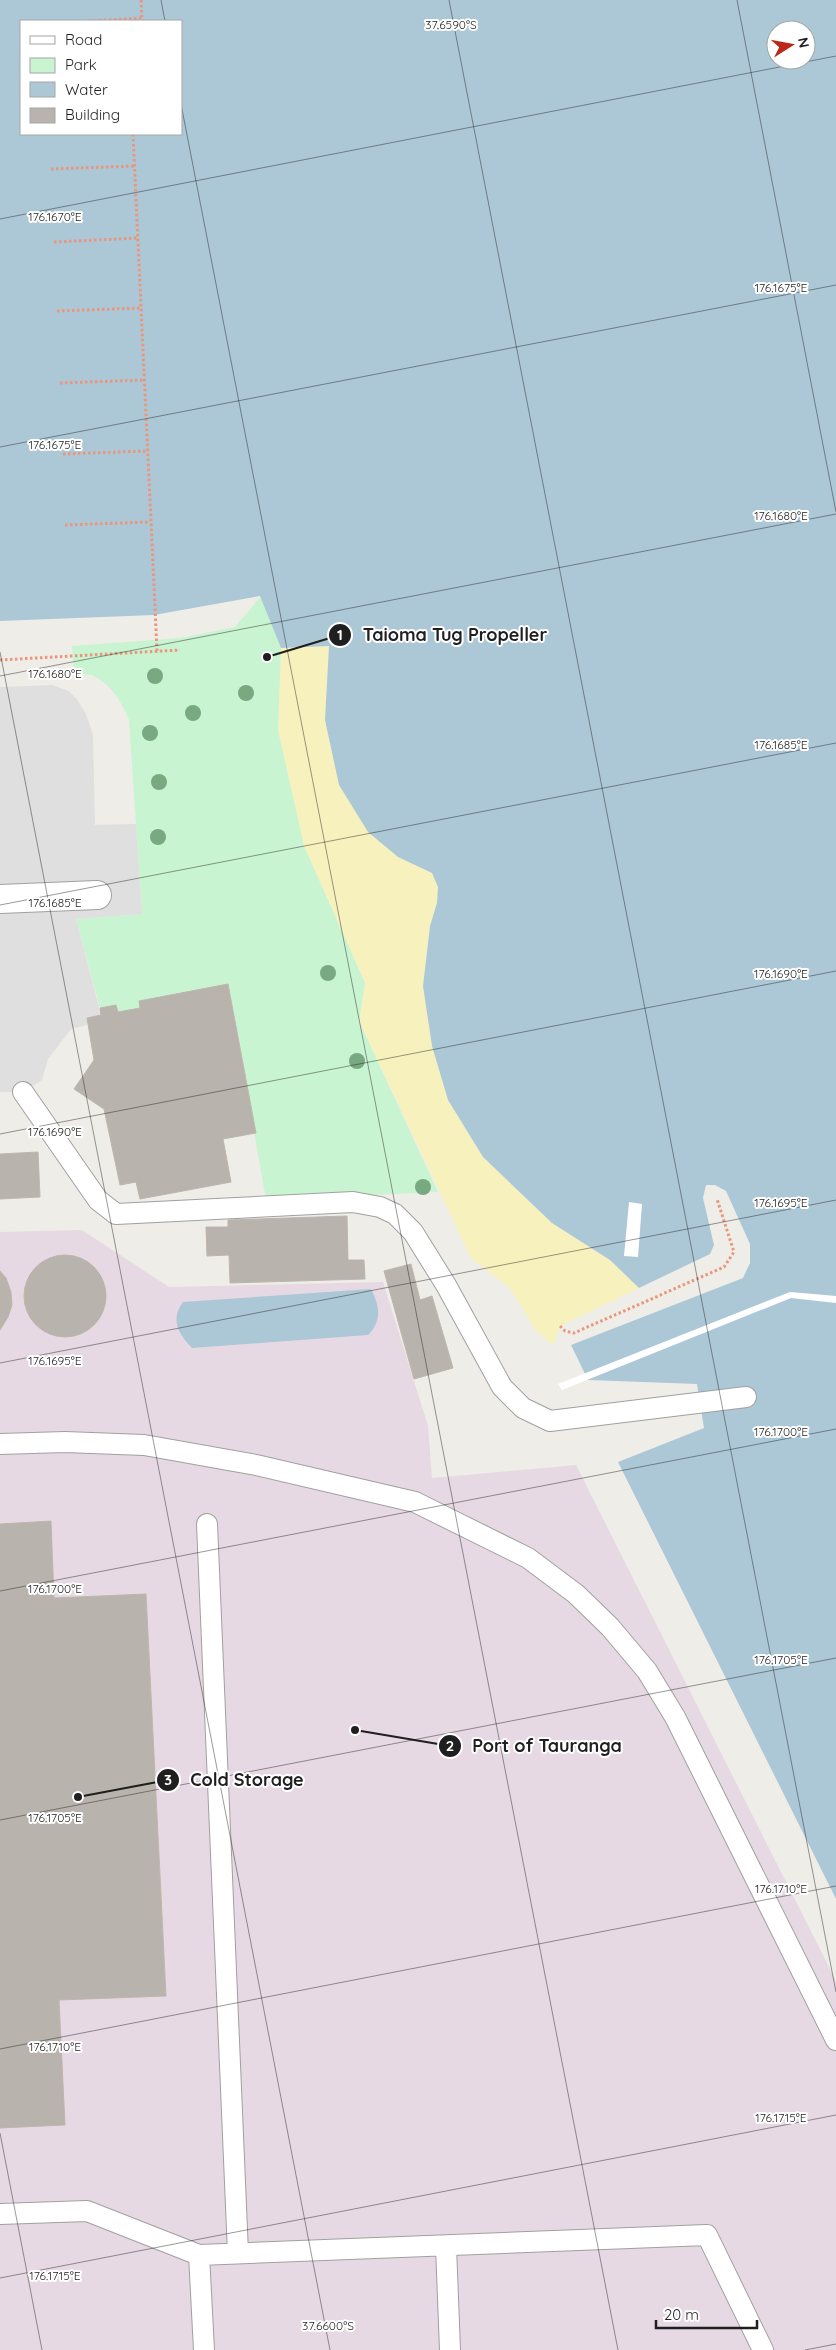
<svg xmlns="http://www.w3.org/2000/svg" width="836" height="2350" viewBox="0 0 836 2350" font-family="Quicksand,sans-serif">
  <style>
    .industrial { fill: #e7d9e3 }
    .sand { fill: #f7f2bd }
    .park { fill: #c9f4d1 }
    .parking { fill: #dfdfdf }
    .water { fill: #acc8d7; fill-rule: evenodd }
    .pier { fill: #fff }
    .building { fill: #b8b3ad; stroke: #bfb6ab }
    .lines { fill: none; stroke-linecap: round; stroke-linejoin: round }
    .lane-casing { stroke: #a0a0a0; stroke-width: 22 }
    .street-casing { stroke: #a0a0a0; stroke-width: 30 }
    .path { stroke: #ea957c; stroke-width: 3; stroke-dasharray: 2.5 2.5; stroke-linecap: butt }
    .lane { stroke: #fff; stroke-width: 20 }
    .street { stroke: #fff; stroke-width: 28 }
    .tree { fill: #79a980 }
    .ticks { fill: none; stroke: #1f1f1f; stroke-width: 1; stroke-opacity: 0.45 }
    .ticks-label { font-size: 12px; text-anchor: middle; fill: #1f1f1f; stroke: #fff; stroke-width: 4; stroke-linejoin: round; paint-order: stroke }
    .leader { fill: none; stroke: #1f1f1f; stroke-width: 2 }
    .callout-dot { fill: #1f1f1f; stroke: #fff; stroke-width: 2 }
    .mark-label { font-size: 15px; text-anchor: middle; font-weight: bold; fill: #fff }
    .callout-label { font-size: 18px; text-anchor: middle; font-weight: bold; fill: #1f1f1f; stroke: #fff; stroke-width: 4; stroke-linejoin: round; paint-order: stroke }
  </style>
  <rect width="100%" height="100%" fill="#efede7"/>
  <path class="industrial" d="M82,1230L169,1287L383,1282L428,1426L432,1478L576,1465L836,1981V2350H0V1232Z"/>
  <path class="sand" d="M329,646L325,720L398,857L432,873L438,887L437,903L430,926L423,986L432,1046L448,1100L483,1157L552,1223L610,1260L639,1288L560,1326L553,1345L536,1331L510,1288L471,1258L359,1021L365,983L304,846L278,730L281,648Z"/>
  <path class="park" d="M261,596L281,648L278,730L304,846L365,983L359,1021L438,1192L266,1200L228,984L139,1001L140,1008L118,1012L116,1005L100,1008L76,919L142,914L129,720C122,703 112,685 94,676C89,674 80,674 74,674L72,646L181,638L235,627Z"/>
  <path class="parking" d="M52,685L69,691L78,701L86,714L93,735L95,825L136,824L142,914L76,919L101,1015L87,1018V1025L71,1029L48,1059L42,1080L23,1092H0V687Z"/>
  <path class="water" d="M0,0H836V1899L618,1462L704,1428L697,1384L588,1380L571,1345L743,1278L750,1263V1244L726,1191L715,1185H706L703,1198L714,1245L710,1254L639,1288L610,1260L552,1223L483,1157L448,1100L432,1046L423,986L430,926L437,903L438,887L432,873L398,857L368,832L339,785L325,720L329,646L281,648L260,596L154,615L0,621ZM21,21H181V134H21ZM776,30H806V60H776Z
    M371,1289C380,1306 382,1321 368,1335L192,1348C178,1334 170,1319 183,1302Z"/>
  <path class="pier" d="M629,1202L642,1204L638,1257L624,1256Z
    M790,1292L836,1296V1303L791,1298L562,1390L558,1384Z"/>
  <path class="building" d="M228,984L256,1133L223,1139L231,1182L140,1199L136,1182L120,1185L104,1109L74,1089L94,1060L87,1018L101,1015L100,1008L116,1005L118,1012L140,1008L139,1001Z
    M38,1152L40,1197L0,1199V1154Z
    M347,1216L348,1260H364L365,1279L230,1283L229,1255L207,1256L206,1227H228V1220Z
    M24 1296a41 41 0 1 1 82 0a41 41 0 1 1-82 0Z
    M411,1264L420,1300L432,1296L453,1368L414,1379L384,1271Z
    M0,1271L6,1278L11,1292L12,1305L8,1317L0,1330Z
    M51,1521L54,1598L146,1594L166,1996L59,2000L65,2125L0,2128V1524Z"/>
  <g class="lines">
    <g class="lane-casing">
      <path id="lane" d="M23,1092L98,1200L116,1214L353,1202L380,1207L395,1214L413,1232L446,1285L502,1387L523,1408L550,1421L746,1397
        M0,1444L65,1442L144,1445L256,1465L415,1502L528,1558L576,1594L610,1627L647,1671L675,1717L836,2040
        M207,1524L238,2253
        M0,2214L87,2211L199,2255L707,2235L763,2350
        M446,2246L450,2350
        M199,2255L204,2350"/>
    </g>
    <g class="street-casing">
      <path id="street" d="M0,899L97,895"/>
    </g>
    <path class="path" d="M141,0L142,21
      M89,21L141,18
      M133,134L157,651
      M51,169L135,166
      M54,242L138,238
      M57,311L141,308
      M60,383L144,380
      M63,454L147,451
      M65,525L150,522
      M0,660L180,650
      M560,1326L565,1331L574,1333L724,1267L734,1252L717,1199"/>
    <use href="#lane" class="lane"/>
    <use href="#street" class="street"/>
  </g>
  <g class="tree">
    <circle cx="155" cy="676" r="8"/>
    <circle cx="246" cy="693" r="8"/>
    <circle cx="193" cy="713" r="8"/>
    <circle cx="150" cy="733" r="8"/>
    <circle cx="159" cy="782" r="8"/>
    <circle cx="158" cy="837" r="8"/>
    <circle cx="328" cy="973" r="8"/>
    <circle cx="357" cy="1061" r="8"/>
    <circle cx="423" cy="1187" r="8"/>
  </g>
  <path class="ticks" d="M161,0L165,21M449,0L836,1992M737,0L836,512M181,104L618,2350M0,219L836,56M0,447L836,285M0,652L330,2350M0,676L836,514M0,905L836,743M0,1134L836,971M0,1363L836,1200M0,1591L836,1429M0,1820L836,1658M0,2049L836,1886M0,2133L42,2350M0,2278L836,2115M805,2350L836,2344"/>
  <g class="ticks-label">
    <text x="451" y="29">37.6590°S</text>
    <text x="55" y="221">176.1670°E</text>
    <text x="781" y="292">176.1675°E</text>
    <text x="55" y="449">176.1675°E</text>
    <text x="781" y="520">176.1680°E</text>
    <text x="55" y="678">176.1680°E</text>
    <text x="781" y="749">176.1685°E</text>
    <text x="55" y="907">176.1685°E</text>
    <text x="781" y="978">176.1690°E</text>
    <text x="55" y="1136">176.1690°E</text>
    <text x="781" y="1207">176.1695°E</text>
    <text x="55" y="1365">176.1695°E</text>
    <text x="781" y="1436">176.1700°E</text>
    <text x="55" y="1593">176.1700°E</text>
    <text x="781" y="1664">176.1705°E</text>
    <text x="55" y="1822">176.1705°E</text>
    <text x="781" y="1893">176.1710°E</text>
    <text x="55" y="2051">176.1710°E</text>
    <text x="781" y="2122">176.1715°E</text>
    <text x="55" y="2280">176.1715°E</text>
    <text x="328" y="2330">37.6600°S</text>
  </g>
  <path class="leader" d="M267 657L340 635M355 1730L450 1746M78 1797L168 1780"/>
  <g class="callout-dot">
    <circle cx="267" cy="657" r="5"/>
    <circle cx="355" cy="1730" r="5"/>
    <circle cx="78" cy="1797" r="5"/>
    <circle cx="340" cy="635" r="12"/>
    <circle cx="450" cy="1746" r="12"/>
    <circle cx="168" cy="1780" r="12"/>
  </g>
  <g class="mark-label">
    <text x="340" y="640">1</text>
    <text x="450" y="1751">2</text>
    <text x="168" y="1785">3</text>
  </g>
  <g class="callout-label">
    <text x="455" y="641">Taioma Tug Propeller</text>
    <text x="547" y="1752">Port of Tauranga</text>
    <text x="247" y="1786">Cold Storage</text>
  </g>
  <rect x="20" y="20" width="162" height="115" fill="#ffffff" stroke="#a5a5a5"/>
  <rect x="30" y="36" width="25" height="8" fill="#ffffff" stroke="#a5a5a5"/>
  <text x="65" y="45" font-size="15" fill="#1f1f1f">Road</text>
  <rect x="30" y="58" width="25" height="15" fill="#c9f4d1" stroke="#a5a5a5"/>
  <text x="65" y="70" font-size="15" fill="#1f1f1f">Park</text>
  <rect x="30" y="82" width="25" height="15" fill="#acc8d7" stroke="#a5a5a5"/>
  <text x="65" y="95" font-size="15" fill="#1f1f1f">Water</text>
  <rect x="30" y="108" width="25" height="15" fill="#b8b3ad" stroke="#a5a5a5"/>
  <text x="65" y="120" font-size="15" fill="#1f1f1f">Building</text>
  <g transform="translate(791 45) rotate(79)"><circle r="24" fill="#ffffff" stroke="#a5a5a5"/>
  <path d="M0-4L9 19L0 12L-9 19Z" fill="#b82a16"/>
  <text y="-8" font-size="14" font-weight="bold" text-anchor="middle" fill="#1f1f1f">N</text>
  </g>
  <path d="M656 2320v8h101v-8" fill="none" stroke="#1f1f1f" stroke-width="2.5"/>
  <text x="664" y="2320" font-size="15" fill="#1f1f1f" stroke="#ffffff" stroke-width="4" paint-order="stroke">20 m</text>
</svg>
